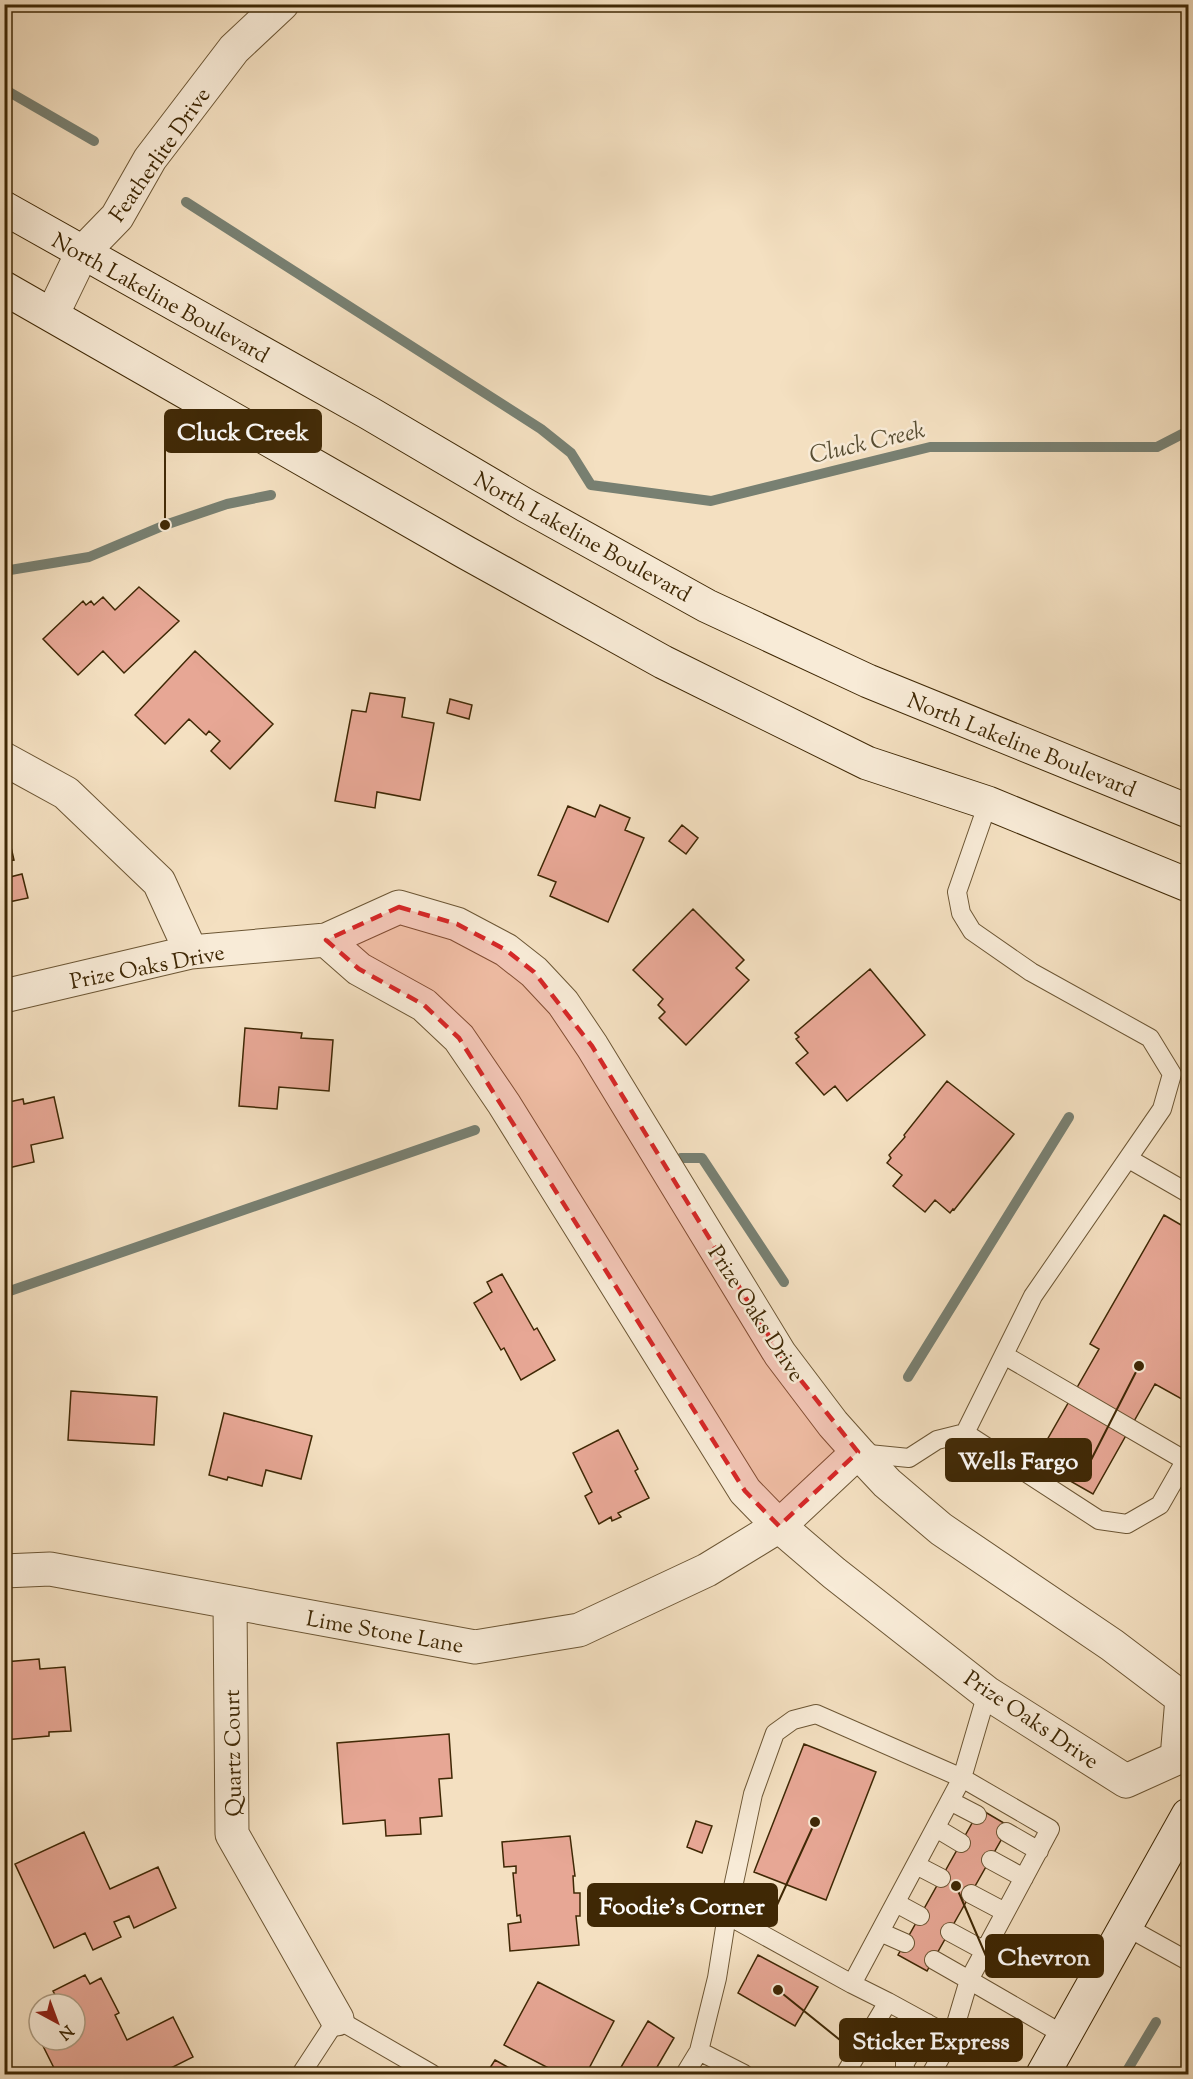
<svg xmlns="http://www.w3.org/2000/svg" width="1193" height="2079" viewBox="0 0 1193 2079" font-family="'Sorts Mill Goudy',serif">
  <style>
    .lines { fill: none; stroke-linecap: round; stroke-linejoin: round }
    .stream { stroke: #788072; stroke-width: 10 }
    .building { fill: #e7a795; stroke: #3f2805; stroke-width: 1.5 }
    .service-casing { stroke: #6c5634; stroke-width: 20 }
    .minor-casing { stroke: #6c5634; stroke-width: 35 }
    .secondary-casing { stroke: #3f2805; stroke-width: 35 }
    .service { stroke: #f8ebd7; stroke-width: 18 }
    .minor { stroke: #f8ebd7; stroke-width: 33 }
    .secondary { stroke: #f8ebd7; stroke-width: 33 }
    .marked { fill: #d62828; fill-opacity: 0.2; stroke: #d62828; stroke-width: 4.5; stroke-dasharray: 12 8; stroke-linejoin: round }
    .labels { text-anchor: middle; stroke-width: 5; stroke-linejoin: round; paint-order: stroke }
    .street-label { font-size: 22px; fill: #3f2805; stroke: #f8ebd7 }
    .water-label { font-size: 24px; font-style: italic; fill: #574d32; stroke: #f8ebd7 }
    .leader { fill: none; stroke: #3f2805; stroke-width: 2 }
    .callout-dot { fill: #3f2805; stroke: #f8ebd7; stroke-width: 2 }
    .callout { fill: #3f2805; stroke: #3f2805; stroke-width: 2 }
    .callout-label { font-size: 24px; text-anchor: middle; font-weight: bold; fill: #fff }
  </style>
  <rect width="100%" height="100%" fill="#f4e0c1"/>
  <filter id="stains"><feTurbulence type="fractalNoise" baseFrequency=".00333" numOctaves="4"/><feColorMatrix values="0 0 0 0 .2 0 0 0 0 .09 0 0 0 0 .02 0 0 0 .5 -.17"/></filter>
  <radialGradient id="worn" r=".72"><stop offset=".6" stop-color="#630" stop-opacity="0"/><stop offset="1" stop-color="#630" stop-opacity=".3"/></radialGradient>
  <g class="lines">
    <path class="stream" d="M4,89L94,141
      M186,202L541,429L571,453L591,485L711,501L930,447H1157L1188,431
      M4,571L89,557L165,525L227,504L271,495
      M681,1158H702L784,1282
      M4,1293L475,1130
      M908,1377L1069,1117
      M1125,2074L1156,2022"/>
  </g>
  <path class="building" d="M139,587L179,621L124,673L103,651L78,675L43,639L83,601L86,605L91,601L94,605L103,597L115,610Z
    M195,651L273,724L230,769L211,751L220,741L209,731L206,735L189,719L165,744L135,715Z
    M370,693L405,698L402,717L434,723L420,800L377,792L375,808L335,801L352,710L366,712Z
    M450,699L472,705L469,719L447,713Z
    M600,805L630,818L625,830L644,838L608,922L550,896L556,882L538,875L568,806L595,817Z
    M682,825L698,838L686,854L669,841Z
    M8,834L14,860L7,861L10,877L22,874L28,898L4,903V835Z
    M693,909L744,960L736,968L749,980L686,1045L659,1018L665,1012L658,1005L663,999L633,970Z
    M870,969L925,1035L847,1101L835,1086L824,1095L796,1063L808,1053L796,1039L799,1037L795,1033Z
    M245,1028L302,1033L301,1038L333,1040L329,1091L279,1087L277,1109L239,1106Z
    M947,1081L1014,1134L954,1210L953,1209L950,1213L935,1200L925,1212L893,1186L902,1175L887,1163L891,1158L889,1155L905,1137L904,1135Z
    M54,1097L63,1138L31,1145L34,1162L4,1169V1103L23,1099L24,1104Z
    M1164,1215L1188,1229V1399L1187,1402L1155,1384L1093,1494L1035,1461L1099,1349L1090,1344Z
    M502,1274L534,1330L537,1328L555,1360L521,1380L504,1348L501,1350L474,1303L492,1292L487,1282Z
    M71,1391L157,1397L154,1445L68,1440Z
    M224,1413L312,1436L301,1479L266,1470L262,1486L228,1477L227,1480L209,1475Z
    M618,1430L638,1469L635,1471L649,1498L618,1513L621,1517L612,1521L611,1517L599,1524L585,1496L592,1492L573,1453Z
    M39,1659L40,1669L65,1667L71,1731L49,1732V1736L4,1740V1662Z
    M449,1734L452,1778L439,1779L442,1816L420,1818L421,1834L386,1836L385,1820L343,1824L337,1743Z
    M804,1744L876,1772L826,1900L754,1872Z
    M980,1809L1009,1826L927,1971L898,1955Z
    M696,1821L712,1826L702,1853L687,1847Z
    M84,1832L110,1889L158,1867L176,1908L134,1928L129,1916L114,1922L121,1937L93,1950L85,1933L54,1948L15,1864Z
    M570,1836L575,1876H573L574,1893H580V1916H576L579,1945L510,1951L508,1924L521,1922L520,1915L517,1916L513,1873H516V1866L504,1867L502,1842Z
    M758,1955L818,1987L795,2026L738,1993Z
    M85,1975L90,1984L101,1978L119,2013L115,2015L127,2040L173,2017L193,2057L159,2074H57L40,2040H75V2004H60L53,1991Z
    M538,1982L614,2021L586,2074H560L504,2045Z
    M39,2020V2038L32,2024Z
    M648,2021L674,2038L653,2074H617Z
    M495,2060L520,2074H486Z"/>
  <g class="lines">
    <g class="service-casing">
      <path id="service" d="M988,803L957,892L961,913L972,931L1031,972L1150,1038L1172,1074L1162,1109L1033,1296L965,1433L1099,1520L1127,1524L1160,1505L1188,1456
        M1129,1159L1188,1193
        M1004,1355L1186,1461
        M859,1453L909,1458L937,1440L965,1433
        M950,1801L977,1815
        M936,1828L961,1843
        M1006,1832L1039,1851
        M991,1860L1024,1878
        M916,1865L941,1878
        M971,1894L1005,1912
        M896,1903L920,1916
        M727,1915L852,1984
        M1125,1926L1188,1961
        M880,1932L905,1943
        M950,1932L985,1951
        M888,2002L952,2037L969,1980L1064,2035
        M699,2051L744,2074
        M301,2074L337,2019L432,2074
        M685,2074L699,2051L717,1978L727,1915L753,1794L775,1733L793,1720L816,1714L962,1778L1050,1829L969,1980L934,1960
        M845,2074L888,2002L852,1984L962,1778L987,1693
        M905,2074V2063L927,2023
        M931,2074L952,2037"/>
    </g>
    <g class="minor-casing">
      <path id="minor" d="M52,315L82,253L117,217L150,159L234,49L282,4
        M4,759L66,793L159,882L191,952
        M326,940L359,969L424,1005L459,1038L504,1104L745,1491L779,1526L834,1573L987,1693L1126,1781L1177,1758
        M4,996L191,952L326,940L399,907L457,924L506,950L534,972L563,1003L592,1046L780,1354L833,1424L858,1452L887,1483L941,1529L1112,1645L1182,1698L1177,1758
        M4,1571L50,1569L475,1647L579,1630L707,1570L779,1526L858,1452
        M230,1603L232,1834L337,2019"/>
    </g>
    <g class="secondary-casing">
      <path id="secondary" d="M4,208L369,413L525,505L707,606L868,681L1188,811
        M4,288L465,552L663,662L867,763L988,803L1188,885
        M1043,2074L1188,1815"/>
    </g>
    <use href="#service" class="service"/>
    <use href="#minor" class="minor"/>
    <use href="#secondary" class="secondary"/>
  </g>
  <path class="marked" d="M399,907L457,924L506,950L534,972L592,1046L780,1354L858,1452L779,1526L745,1491L459,1038L424,1005L359,969L326,940Z"/>
  <g class="labels">
    <g class="street-label">
      <text transform="translate(159 154) rotate(-55)" y="8">Featherlite Drive</text>
      <text transform="translate(161 297) rotate(29)" y="8">North Lakeline Boulevard</text>
      <text transform="translate(583 536) rotate(29)" y="8">North Lakeline Boulevard</text>
      <text transform="translate(1022 744) rotate(22)" y="8">North Lakeline Boulevard</text>
      <text transform="translate(147 966) rotate(-11)" y="8">Prize Oaks Drive</text>
      <text transform="translate(757 1313) rotate(57)" y="8">Prize Oaks Drive</text>
      <text transform="translate(385 1631) rotate(10)" y="8">Lime Stone Lane</text>
      <text transform="translate(1032 1719) rotate(34)" y="8">Prize Oaks Drive</text>
      <text transform="translate(232 1753) rotate(-91)" y="8">Quartz Court</text>
    </g>
    <g class="water-label">
      <text transform="translate(867 442) rotate(-13)" y="8">Cluck Creek</text>
    </g>
  </g>
  <path class="leader" d="M165 525L165 431M1139 1366L1091 1460M815 1822L777 1905M956 1886L986 1956M778 1990L840 2040"/>
  <g class="callout-dot">
    <circle cx="165" cy="525" r="6"/>
    <circle cx="1139" cy="1366" r="6"/>
    <circle cx="815" cy="1822" r="6"/>
    <circle cx="956" cy="1886" r="6"/>
    <circle cx="778" cy="1990" r="6"/>
  </g>
  <g class="callout">
    <rect x="165" y="410" width="156" height="42" rx="6"/>
    <rect x="946" y="1439" width="145" height="42" rx="6"/>
    <rect x="588" y="1884" width="189" height="42" rx="6"/>
    <rect x="986" y="1935" width="117" height="42" rx="6"/>
    <rect x="840" y="2019" width="182" height="42" rx="6"/>
  </g>
  <g class="callout-label">
    <text x="243" y="440">Cluck Creek</text>
    <text x="1018" y="1469">Wells Fargo</text>
    <text x="682" y="1914">Foodie's Corner</text>
    <text x="1044" y="1965">Chevron</text>
    <text x="931" y="2049">Sticker Express</text>
  </g>
  <rect width="1193" height="2079" fill="none" stroke="#f4e0c1" stroke-width="24"/>
  <rect x="6" y="6" width="1181" height="2067" fill="none" stroke="#3f2805" stroke-width="3"/>
  <rect x="12" y="12" width="1169" height="2055" fill="none" stroke="#3f2805" stroke-width="1.5"/>
  <g transform="translate(57 2022) rotate(139)"><circle r="28" fill="#f8ebd7" stroke="#ae9d83" stroke-width="1.5"/>
  <path d="M0-4.5L10 22L0 15L-10 22Z" fill="#8f2418"/>
  <text y="-9" font-size="16" font-weight="bold" text-anchor="middle" fill="#3f2805">N</text>
  </g>
  <rect width="100%" height="100%" filter="url(#stains)"/>
  <rect width="100%" height="100%" fill="url(#worn)"/>
</svg>
